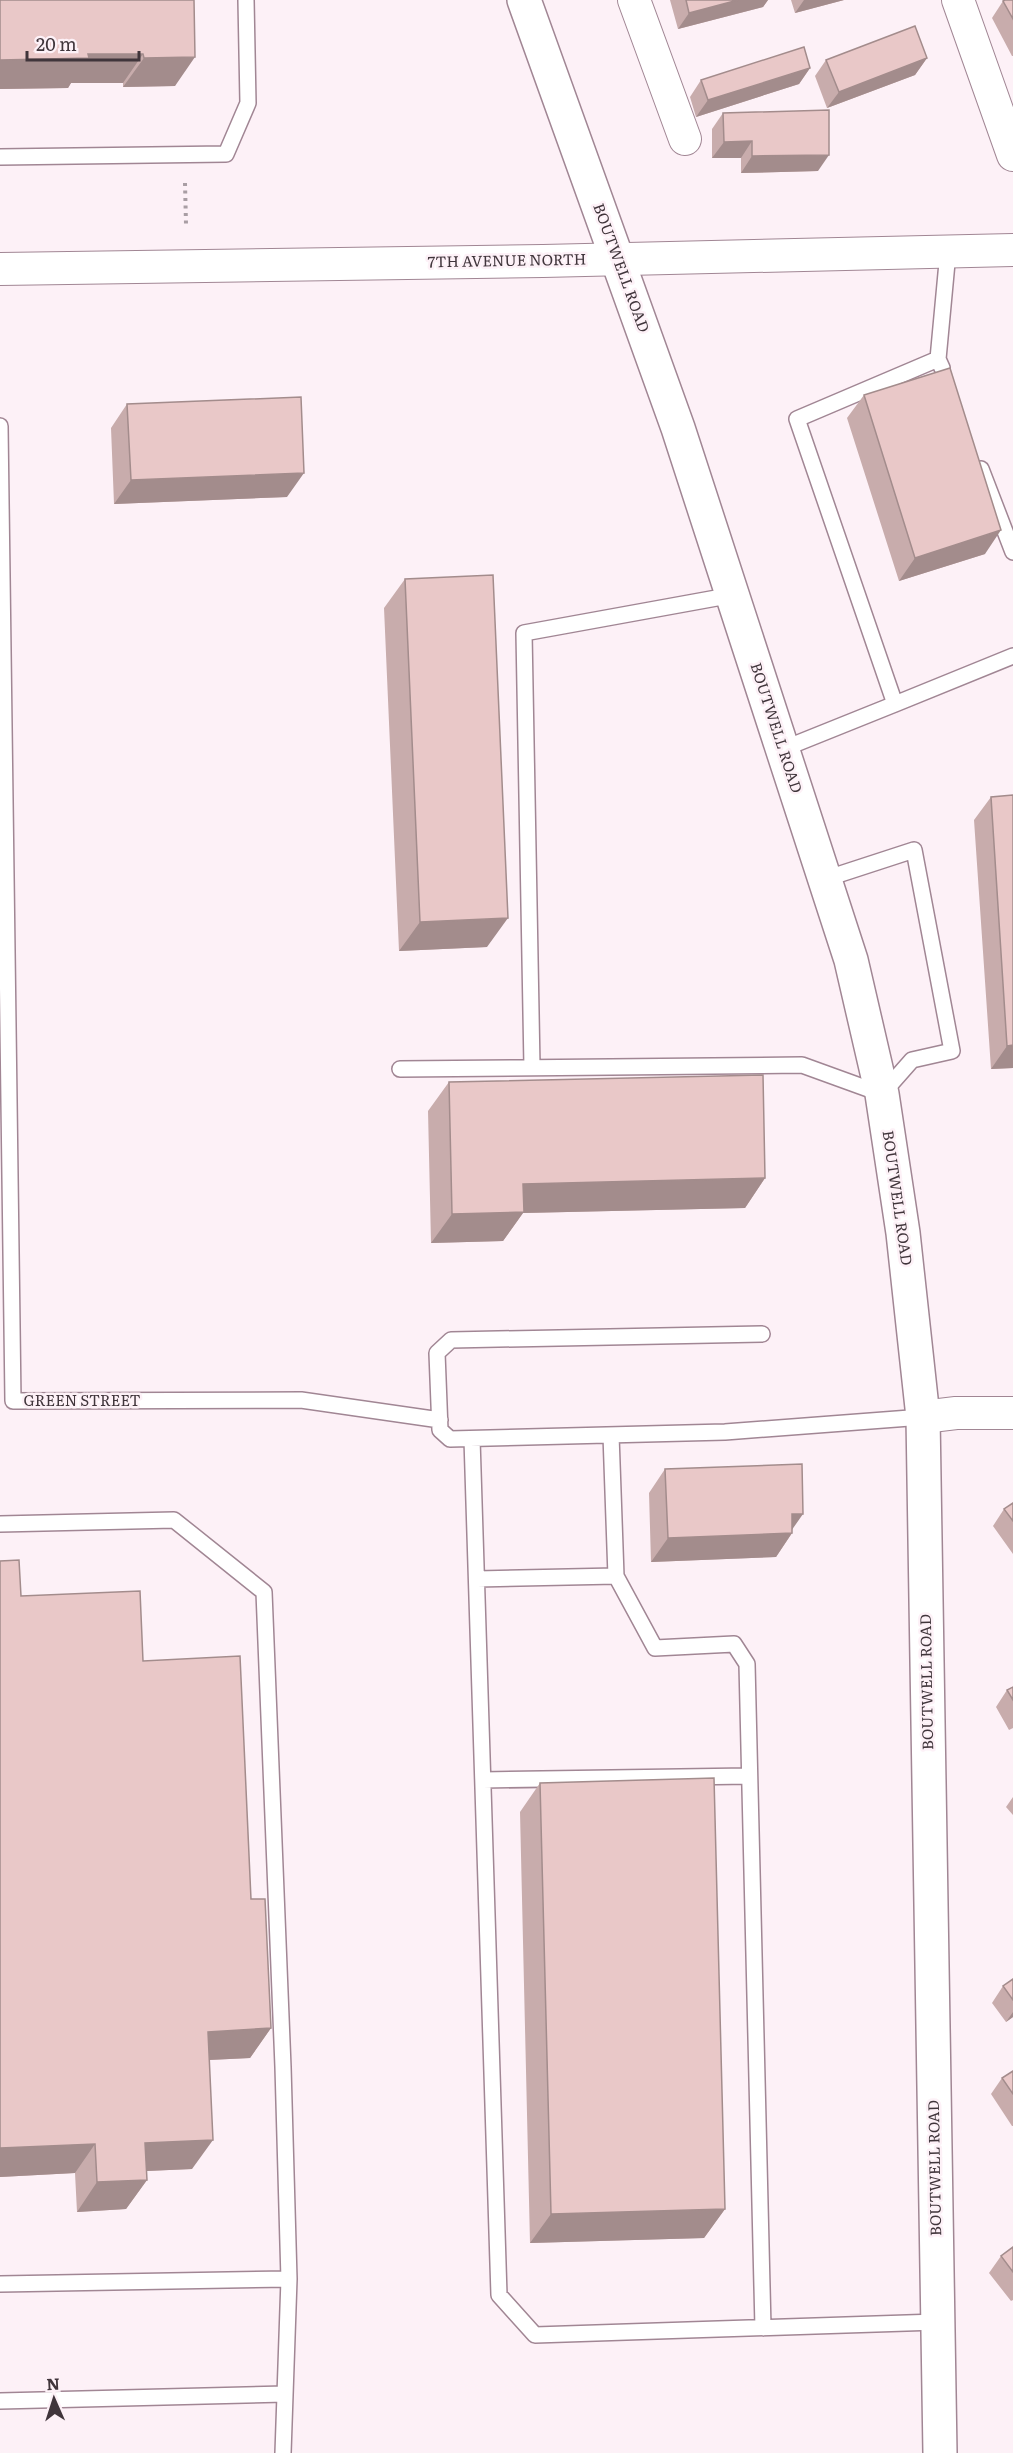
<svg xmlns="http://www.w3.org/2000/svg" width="1013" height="2453" viewBox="0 0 1013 2453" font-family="Literata,serif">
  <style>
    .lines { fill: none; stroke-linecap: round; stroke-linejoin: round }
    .lane-casing { stroke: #a18694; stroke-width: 18 }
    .street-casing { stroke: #a18694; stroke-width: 34 }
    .secondary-casing { stroke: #a18694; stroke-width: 36 }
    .path { stroke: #a99ea4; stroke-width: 4; stroke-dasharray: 3 4.5; stroke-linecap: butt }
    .lane { stroke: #fff; stroke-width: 15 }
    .street { stroke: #fff; stroke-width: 32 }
    .secondary { stroke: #fff; stroke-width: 33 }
    .wall { fill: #c8acac }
    .shaded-wall { fill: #a38c8c }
    .building { fill: #e9c8c8; stroke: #a38c8c; stroke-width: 1.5 }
    .labels { text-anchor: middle; stroke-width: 5; stroke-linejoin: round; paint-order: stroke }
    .street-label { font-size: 15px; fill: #40353b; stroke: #fdf1f7 }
  </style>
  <rect width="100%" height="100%" fill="#fdf1f7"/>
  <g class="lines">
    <g class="lane-casing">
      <path id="lane" d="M0,157L226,154L248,103L246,0
        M938,359L797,419L895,704L1013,656
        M942,368L938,359L948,252
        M0,426L13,1401L301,1400L440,1420
        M981,469L1013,552
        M783,749L895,704
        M532,1067L524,633L733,595
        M400,1069L802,1065L882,1094L912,1060L952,1051L914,850L825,879
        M762,1334L451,1340L437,1353L440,1430L450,1439L725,1432L923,1417
        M611,1435L616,1576L655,1648L734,1644L747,1664L763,2328
        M472,1439L499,2295L535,2335L937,2322
        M0,1524L174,1520L264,1592L283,2067L289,2279L283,2453
        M477,1579L616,1576
        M483,1780L749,1776
        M0,2284L289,2279
        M0,2401L285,2394"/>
    </g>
    <g class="street-casing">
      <path id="street" d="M634,0L685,139
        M958,0L1013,155
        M0,269L543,261L1013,250
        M923,1417L956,1413H1013"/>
    </g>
    <g class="secondary-casing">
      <path id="secondary" d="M524,0L678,428L851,960L882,1094L903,1233L923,1417L940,2453"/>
    </g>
    <path class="path" d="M185,183L186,224"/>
    <use href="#lane" class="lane"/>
    <use href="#street" class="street"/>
    <use href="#secondary" class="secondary"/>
  </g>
  <path class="wall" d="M0,0H194L175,86L123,87V83H71L68,88L0,89Z
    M670,0H768L763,7L678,29Z
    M791,0H844L795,13Z
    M1013,0V56H1012L992,18L1003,1Z
    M927,58L915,75L827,108L815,76L826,60Z
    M810,68L799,84L696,117L690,97L701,80Z
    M723,113L818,171L741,173V158H712V129Z
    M864,395L985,554L899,581L847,418Z
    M127,404L287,497L114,504L111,428Z
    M405,579L487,947L399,951L384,608Z
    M991,797L1013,1068L991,1069L974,820Z
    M449,1082L765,1178L745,1208L523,1213L503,1241L431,1243L428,1111Z
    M665,1469L792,1533L776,1557L651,1562L649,1493Z
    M1013,1503V1554L993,1526L1004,1509Z
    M0,1561L21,1596L143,1661L251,1899L271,2028L250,2058L209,2060L192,2169L146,2171L147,2180L126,2209L77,2212L75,2173L0,2177Z
    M1013,1687V1728L1009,1730L996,1707L1007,1690Z
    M540,1783L725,2209L704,2238L530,2243L520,1812Z
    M1013,1797V1815L1006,1807Z
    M1013,1979V2017L1006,2022L992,2003L1003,1986Z
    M1013,2071V2126H1012L991,2094L1002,2078Z
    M1013,2247V2300L1011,2301L989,2273L1001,2256Z"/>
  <path class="shaded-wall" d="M738,0H768L763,7L678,29L689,13Z
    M804,0H844L795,13Z
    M88,54H143L123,83H71L68,88L0,89V60Z
    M195,57L175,86L123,87L144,58Z
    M927,58L915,75L827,108L839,92Z
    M810,68L799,84L696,117L708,100Z
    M752,141L741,158H712L724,142Z
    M829,155L818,171L741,173L752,156Z
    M304,473L287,497L114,504L131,480Z
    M1001,530L985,554L899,581L915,558Z
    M508,918L487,947L399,951L420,922Z
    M1013,1045V1068L991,1069L1007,1046Z
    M765,1178L745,1208L523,1213L503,1241L431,1243L452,1214L523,1184Z
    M792,1514H803L789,1534L792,1533L776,1557L651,1562L668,1538Z
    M1013,2012V2017L1006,2022Z
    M271,2028L250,2058L187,2061L208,2032Z
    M213,2140L192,2169L124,2172L145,2143Z
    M95,2144L75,2173L0,2177V2148Z
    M147,2180L126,2209L77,2212L97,2182Z
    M725,2209L704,2238L530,2243L551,2214Z"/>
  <path class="building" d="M0,0H194L195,57L144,58L143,54H88L89,58L0,60Z
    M686,0H738L689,13Z
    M1005,0H1013V19L1003,1Z
    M915,26L927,58L839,92L826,60Z
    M804,47L810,68L708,100L701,80Z
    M829,110V155L752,156V141L724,142L723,113Z
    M950,368L1001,530L915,558L864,395Z
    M301,397L304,473L131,480L127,404Z
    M493,575L508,918L420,922L405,579Z
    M1013,795V1045L1007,1046L991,797Z
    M763,1075L765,1178L523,1184L524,1212L452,1214L449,1082Z
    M802,1464L803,1514H792V1533L668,1538L665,1469Z
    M1013,1503V1521L1004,1509Z
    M19,1560L21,1596L140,1591L143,1661L240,1656L251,1899H265L271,2028L208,2032L213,2140L145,2143L147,2180L97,2182L95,2144L0,2148V1561Z
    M1013,1687V1700L1007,1690Z
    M714,1778L725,2209L551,2214L540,1783Z
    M1013,1979V2000L1003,1986Z
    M1013,2071V2094L1002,2078Z
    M1013,2247V2272L1001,2256Z"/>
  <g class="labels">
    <g class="street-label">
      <text transform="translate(507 261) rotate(-1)" y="5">7TH AVENUE NORTH</text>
      <text transform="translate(621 268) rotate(70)" y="5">BOUTWELL ROAD</text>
      <text transform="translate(776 728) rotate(72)" y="5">BOUTWELL ROAD</text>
      <text transform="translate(897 1198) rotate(82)" y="5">BOUTWELL ROAD</text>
      <text x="82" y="1406">GREEN STREET</text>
      <text transform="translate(927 1682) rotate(-91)" y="5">BOUTWELL ROAD</text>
      <text transform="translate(935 2168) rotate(-91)" y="5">BOUTWELL ROAD</text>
    </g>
  </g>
  <g transform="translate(54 2399) rotate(357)" stroke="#fdf1f7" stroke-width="4.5" paint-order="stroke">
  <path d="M0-4.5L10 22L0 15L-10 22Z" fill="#40353b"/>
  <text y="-9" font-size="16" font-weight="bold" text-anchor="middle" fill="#40353b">N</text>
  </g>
  <path d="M27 51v9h112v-9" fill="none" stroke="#40353b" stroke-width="3"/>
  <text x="36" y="51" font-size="18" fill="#40353b" stroke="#fdf1f7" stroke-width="4.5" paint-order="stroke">20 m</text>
</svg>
